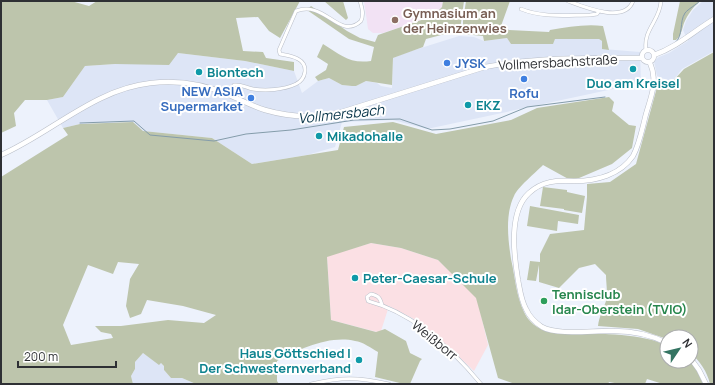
<svg xmlns="http://www.w3.org/2000/svg" width="715" height="385" viewBox="0 0 715 385" font-family="Manrope,sans-serif">
  <style>
    .built { fill: #dde5f6 }
    .industrial { fill: #fbe0e4 }
    .education { fill: #f2e2f4 }
    .green { fill: #bdc5ac; fill-rule: evenodd }
    .lines { fill: none; stroke-linecap: round; stroke-linejoin: round }
    .stream { stroke: #849caa; stroke-width: 1 }
    .street-casing { stroke: #b9bec8; stroke-width: 4 }
    .secondary-casing { stroke: #b9bec8; stroke-width: 5.5 }
    .street { stroke: #fff; stroke-width: 3 }
    .secondary { stroke: #fff; stroke-width: 4.5 }
    .education-dot { fill: #8d6e63; stroke: #fff; stroke-width: 1.5 }
    .shop-dot { fill: #3f7fe0; stroke: #fff; stroke-width: 1.5 }
    .culture-dot { fill: #0f9aa8; stroke: #fff; stroke-width: 1.5 }
    .leisure-dot { fill: #2e9e5b; stroke: #fff; stroke-width: 1.5 }
    .labels { text-anchor: middle; stroke-width: 4; stroke-linejoin: round; paint-order: stroke }
    .education-label { font-size: 13px; font-weight: bold; fill: #785e54; stroke: #fff; text-anchor: start }
    .street-label { font-size: 13px; fill: #2e3034; stroke: #fff }
    .shop-label { font-size: 13px; font-weight: bold; fill: #366cbe; stroke: #fff; text-anchor: start }
    .culture-label { font-size: 13px; font-weight: bold; fill: #0d838f; stroke: #fff; text-anchor: start }
    .leisure-label { font-size: 13px; font-weight: bold; fill: #27864d; stroke: #fff; text-anchor: start }
    .water-label { font-size: 14px; font-style: italic; fill: #073449; stroke: #fff }
  </style>
  <rect width="100%" height="100%" fill="#edf2fc"/>
  <path class="built" d="M703,1H714V51L682,69L672,82L657,76L654,61L659,57L669,53L688,41L683,30L686,21L693,10Z
    M459,36L474,37L484,41L507,38L511,44H552L555,39H599L602,41L603,49L640,52L641,83L427,129L393,120L342,122L335,147L307,155L252,164L212,138L143,131L133,122L80,124L63,128L47,100L63,97L85,66L115,64L178,53L245,61L294,71L302,93L318,81L329,78L342,85L352,86H356L366,81L377,83L381,86L392,88L393,58L405,53Z
    M143,353L159,364L161,363L164,366V370L171,378H182L196,384H133L131,376L135,369V362Z"/>
  <path class="industrial" d="M371,243L401,248L438,260L477,298L488,345L474,371L448,346L425,327L414,319L389,306L381,331L377,332L331,320L327,256Z"/>
  <path class="education" d="M364,1H443L442,7L433,16L383,33H373L368,29Z"/>
  <path class="green" d="M1,1H71L89,6L97,1H300L280,38L269,31L258,17L236,18L243,51L263,52L266,58L294,62V71L245,61L178,53L169,65L115,64L85,66L63,97L47,100H25L14,113L16,126L1,133Z
    M324,1H343L348,18L346,20Z
    M443,1H464L460,30L426,39L423,47L393,58L392,85L366,81L356,86H352L342,85L329,78L318,81L315,77L326,70L328,64L317,57L323,44C341,55 349,64 371,61L374,47L349,39L307,10L311,6L347,31L360,38L375,42L378,35L433,16L442,7Z
    M466,1H510L501,26L509,30L549,32L550,30C568,27 585,24 603,26L609,50L602,49V41L599,39H555L553,44H511L507,38L484,41L483,36L463,34V21Z
    M680,1H700C693,7 688,14 684,23C682,29 681,36 676,40H673V34Z
    M714,52V384H710C707,371 700,362 691,353V337H667V339L638,329L598,326C599,317 603,310 606,301C608,293 606,283 606,275L595,264L579,268L559,288L539,282V265L536,281L527,280L530,261L540,262V254L550,234L584,230L587,197V184L610,182L636,164L659,80L671,83L684,69Z
    M609,97L614,102L612,111L629,125L636,126L632,148L612,164L572,181L543,165C536,172 517,188 514,196C505,215 508,239 511,259C515,276 516,296 524,312C527,319 534,326 541,329C550,334 563,333 574,333C600,334 644,333 667,346V361H690L697,371L703,384H663L647,379L645,384H620L609,382L608,384H515L498,378L476,298L438,260L401,248L371,243L327,257L331,320L376,332L385,329L406,341L410,353L422,359L420,361L410,384H404L375,377L378,352C371,348 363,342 355,341C330,335 299,349 277,361V381L279,384H196L182,378H171L164,370V366L161,363L159,365L143,353L135,362V369L131,376L133,384H1V177L68,135L63,128L80,124L133,122L143,131L212,138L252,164L338,150L344,127L393,122L436,134L511,120L537,108ZM118,262L139,264L130,279L126,306L130,318L141,314L147,300L183,306L216,315L204,323L168,320L121,326H95L101,332L111,334L113,338L71,345L63,325L88,265L113,274Z
    M543,187L567,190V192L585,196L582,213L564,210V209L540,206Z
    M530,206L579,215L578,224L558,221L557,231L527,226Z"/>
  <g class="lines">
    <path class="stream" d="M675,43C684,35 679,22 685,13C688,9 696,5 700,1
      M80,123L134,121L150,135L214,141L246,134L291,130L354,120L400,119L432,130L450,129L493,121L527,107L605,97"/>
    <g class="street-casing">
      <path id="street" d="M568,1C584,7 625,24 633,1
        M521,9C543,18 567,15 590,15L597,14L599,11
        M646,50C643,29 660,21 661,1
        M228,95L234,85C242,84 246,88 253,89C266,91 283,90 296,84C306,79 309,65 298,59C293,56 285,55 280,54L279,50L296,11C326,0 339,41 361,21C364,14 362,8 360,1
        M382,305C380,298 379,296 371,294L367,297L368,301C413,313 452,349 481,384
        M311,384C341,377 358,377 389,384"/>
    </g>
    <g class="secondary-casing">
      <path id="secondary" d="M642 56a6 6 0 1 1 12 0a6 6 0 1 1-12 0Z
        M654,55C677,47 694,31 714,19
        M650,63C651,66 653,70 653,74C656,88 648,105 645,118C642,130 639,145 633,156C620,175 596,181 574,181C557,180 542,181 529,193C508,212 514,256 518,280C520,290 521,300 526,309C529,316 536,323 542,327C558,336 596,330 614,331C632,331 651,335 667,343
        M1,155C51,133 95,89 151,83C177,80 204,84 229,95C241,100 252,106 265,110C289,117 314,118 338,113L485,67C536,57 590,58 642,58
        M691,359L699,370L706,384"/>
    </g>
    <use href="#street" class="street"/>
    <use href="#secondary" class="secondary"/>
  </g>
  <circle class="education-dot" cx="395" cy="20" r="4"/>
  <g class="shop-dot">
    <circle cx="447" cy="63" r="4"/>
    <circle cx="524" cy="79" r="4"/>
    <circle cx="251" cy="98" r="4"/>
  </g>
  <g class="culture-dot">
    <circle cx="633" cy="69" r="4"/>
    <circle cx="199" cy="72" r="4"/>
    <circle cx="468" cy="105" r="4"/>
    <circle cx="319" cy="136" r="4"/>
    <circle cx="355" cy="278" r="4"/>
    <circle cx="359" cy="360" r="4"/>
  </g>
  <circle class="leisure-dot" cx="544" cy="301" r="4"/>
  <g class="labels">
    <g class="education-label">
      <text x="403" y="18">Gymnasium an<tspan x="403" dy="15">der Heinzenwies</tspan></text>
    </g>
    <g class="street-label">
      <text transform="translate(558 62) rotate(-3)" y="5">Vollmersbachstraße</text>
      <text transform="translate(435 340) rotate(39)" y="5">Weißborr</text>
    </g>
    <g class="shop-label">
      <text x="455" y="68">JYSK</text>
      <text x="243" y="96" text-anchor="end">NEW ASIA<tspan x="243" dy="15">Supermarket</tspan></text>
      <text x="524" y="98" text-anchor="middle">Rofu</text>
    </g>
    <g class="culture-label">
      <text x="207" y="77">Biontech</text>
      <text x="633" y="88" text-anchor="middle">Duo am Kreisel</text>
      <text x="476" y="110">EKZ</text>
      <text x="327" y="141">Mikadohalle</text>
      <text x="363" y="283">Peter-Caesar-Schule</text>
      <text x="351" y="358" text-anchor="end">Haus Göttschied |<tspan x="351" dy="15">Der Schwesternverband</tspan></text>
    </g>
    <g class="leisure-label">
      <text x="552" y="299">Tennisclub<tspan x="552" dy="15">Idar-Oberstein (TVIO)</tspan></text>
    </g>
    <g class="water-label">
      <text transform="translate(341 114) rotate(-6)" y="5">Vollmersbach</text>
    </g>
  </g>
  <rect width="715" height="385" fill="none" stroke="#2e3034" stroke-width="4"/>
  <g transform="translate(679 349) rotate(55)"><circle r="19" fill="#ffffff" stroke="#abacae"/>
  <path d="M0-3L7 15L0 10L-7 15Z" fill="#347462"/>
  <text y="-6" font-size="11" font-weight="bold" text-anchor="middle" fill="#2e3034">N</text>
  </g>
  <path d="M18 361v6h98v-6" fill="none" stroke="#2e3034" stroke-width="2"/>
  <text x="24" y="361" font-size="12" fill="#2e3034" stroke="#ffffff" stroke-width="3" paint-order="stroke">200 m</text>
</svg>
